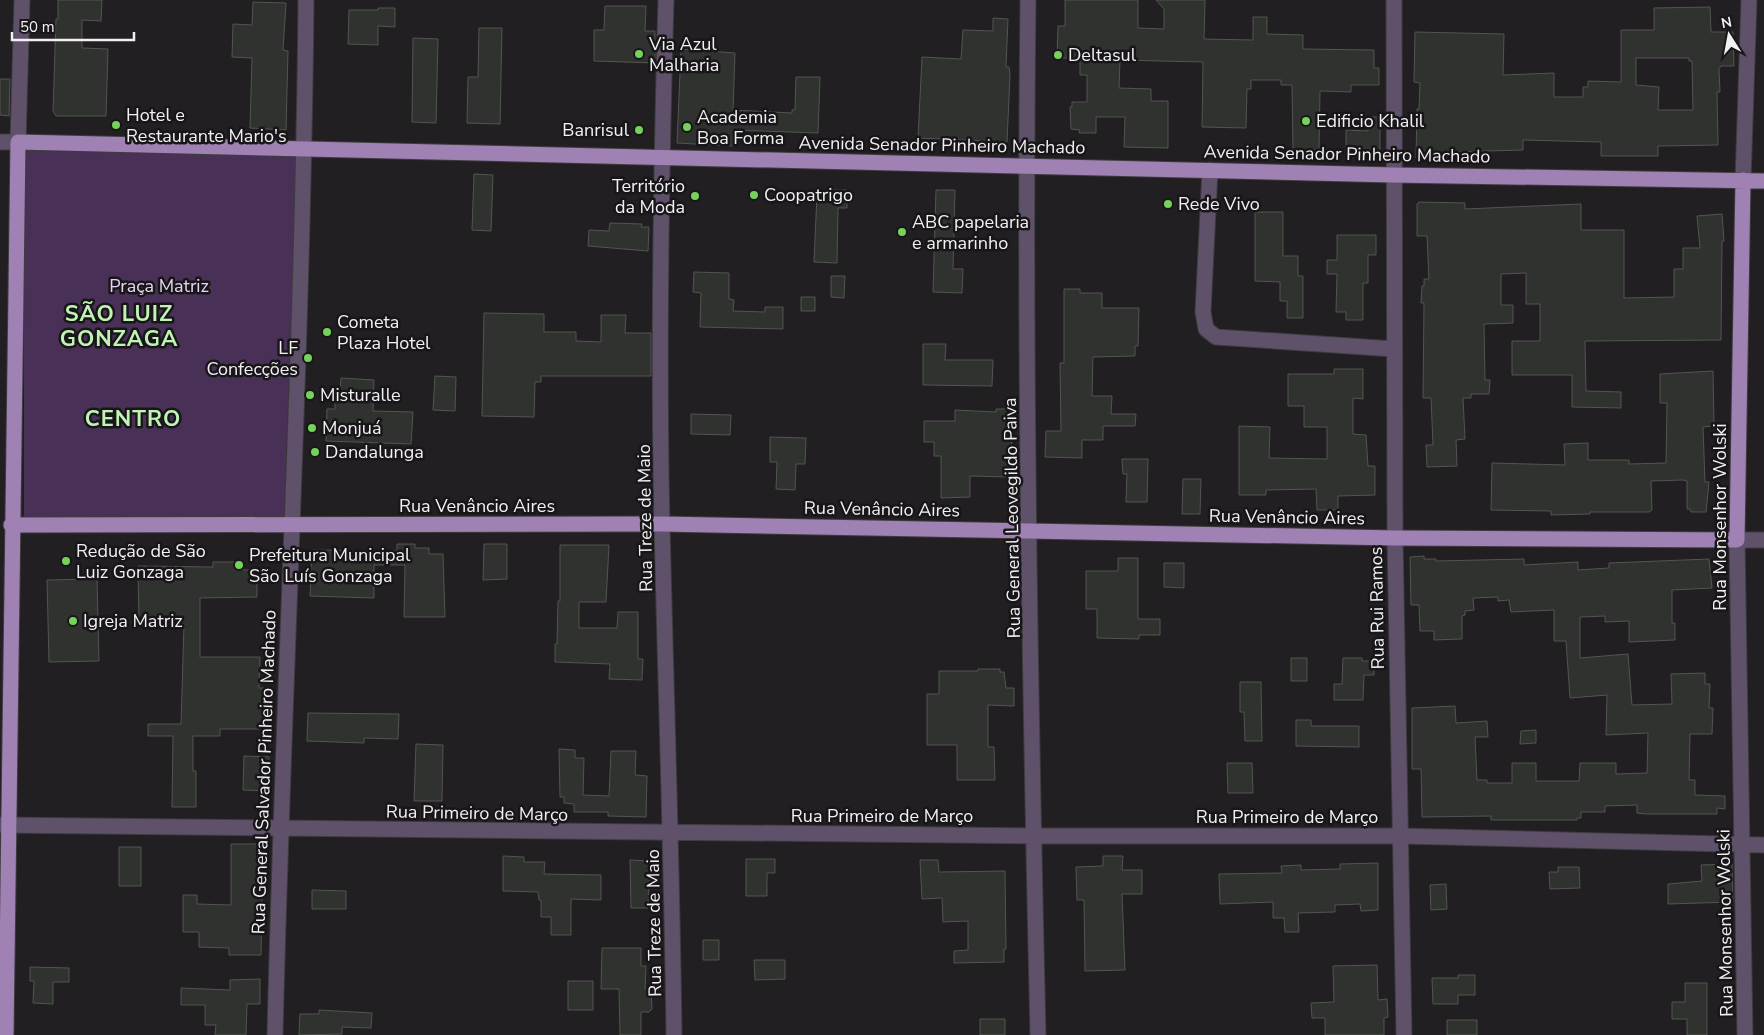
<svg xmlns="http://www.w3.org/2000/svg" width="1764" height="1035" viewBox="0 0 1764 1035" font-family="'Nunito Sans',sans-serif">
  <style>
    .green { fill: #483057 }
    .building { fill: #30322f; stroke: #525551; fill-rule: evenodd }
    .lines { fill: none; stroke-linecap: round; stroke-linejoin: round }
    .minor-casing { stroke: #3e3c3f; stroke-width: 17 }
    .major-casing { stroke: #3e3c3f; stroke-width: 17 }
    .minor { stroke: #5f5169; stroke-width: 15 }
    .major { stroke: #9f82b3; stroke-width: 15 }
    .poi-dot { fill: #75d25b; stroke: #181619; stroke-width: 2 }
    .labels { text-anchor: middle; stroke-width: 5; stroke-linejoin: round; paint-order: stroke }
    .poi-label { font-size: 18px; fill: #f2f0f3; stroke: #181619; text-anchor: start }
    .street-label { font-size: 18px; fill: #f2f0f3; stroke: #181619 }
    .park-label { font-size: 18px; fill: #e6d3f4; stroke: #181619 }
    .district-label { font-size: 22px; font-weight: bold; letter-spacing: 1px; fill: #c1f4b4; stroke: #181619 }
  </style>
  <rect width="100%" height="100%" fill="#211f22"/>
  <path class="green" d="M24,147L297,152L284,521L24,518Z"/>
  <path class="building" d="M58,0H102L101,21L82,20V48L108,49L106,116H56L53,111L56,19H58Z
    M1065,0H1138V28L1164,29V9L1156,0H1205L1204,39L1253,40V17H1267V34L1303,35V49L1374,50V68H1379V85H1351V92L1320,91L1319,150H1293L1292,85H1281V80H1251V89H1247L1246,128L1202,127L1203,62L1120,60L1119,88L1151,89V101H1168V148L1124,147L1125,117H1096V133H1079L1080,130L1071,129L1070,107H1072V102H1087V75H1080V58H1057L1058,26H1065Z
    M253,2L286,3L283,50L288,51L286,130L250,128L252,58L232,57L233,24L252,25Z
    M605,6H646L645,31H655V63L594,61V30H604Z
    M1710,7L1711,32H1733L1734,66H1721L1719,69L1720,92H1717L1718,145L1658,146V156H1601V142L1523,140V150L1449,152V159L1416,158L1417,109H1419L1420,83L1414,82L1415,32L1504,34L1503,75L1554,73V97H1583V87H1588V81L1621,82V30H1654V8ZM1636,58H1689V61H1692L1693,110H1658L1659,87L1636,85Z
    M378,8H395V27L378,26V45L348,44L349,10H378Z
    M993,18L1008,19L1006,67H1009L1010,75L1007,142L918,138L922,57L961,59L963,30L993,31Z
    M479,28H502L500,124L467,123L468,77H478Z
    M413,38L438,39L436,123L412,122Z
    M681,49L735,53L733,110L792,113V110H795L796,77H820L818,133L733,130L732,146L677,143Z
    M0,79H10L9,116L0,115Z
    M1368,117H1380V151H1346V130L1368,131Z
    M474,174L493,175L491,231L472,230Z
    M831,190H847V208H838L837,263L814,262L817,194H831Z
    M936,190H955L953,269H963L962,293L933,292Z
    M1419,202L1465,203V209L1581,204V230H1624V298L1674,297V269H1683V248H1700L1697,216L1722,214L1724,241H1722L1721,340L1585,341L1586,391L1621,392V408L1572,407V375H1512V341H1540V304H1526V273L1501,274V305H1513V323L1484,324L1485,380H1490L1489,394H1471V398H1463L1465,439L1456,440L1457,466L1427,467L1426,445H1433L1431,398H1423L1424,303H1421L1422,286H1424V279H1429L1427,236H1417V204Z
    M1255,212H1283V256H1298V276H1303V318H1287V301H1280V282L1255,281Z
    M610,223L642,224L641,227H649L648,251L588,246L589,230L609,231Z
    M1337,235H1376V255H1368V283H1363V320H1346V312H1336L1337,274H1327V260H1337Z
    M694,272L729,273V299L734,300L733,311L765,312V307H783V329L700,327L701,293L693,292Z
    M831,276H845L844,298L831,297Z
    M1064,289H1080V293H1102V308H1139L1138,346H1135V356L1093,357L1092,396H1112L1111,414H1136L1135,426H1103V440H1082V458L1045,457L1046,431H1061L1060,363H1064Z
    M801,297H815V311H801Z
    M484,313L544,314V332H576V341L601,342V315H626L625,333H651V376H541V382H535L534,417L482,416Z
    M923,344H946L945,360H993L992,386L923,385Z
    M1334,369H1363V399L1353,398V434L1366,435L1368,466H1375V495L1338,496V510H1317L1316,489L1266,490V495H1239V426L1270,427L1269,458L1327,459V427H1304V406H1288V374H1334Z
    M1713,371L1714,426L1703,427L1705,482H1709L1706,512H1691L1690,509H1687V481L1683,480L1651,481L1652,510L1649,512H1590V514L1551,515V511L1491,510L1492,463L1565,465L1564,444L1588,443V460H1629V464L1666,463L1667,403H1660V374Z
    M435,376L456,377L455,411L433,410Z
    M341,378L374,380L373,411L413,412L411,444L326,441L327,409H335V392H340Z
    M996,409H1013L1010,477L970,476V497L941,498V456H934V442H924V421H955V410L996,412Z
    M691,414L731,415L730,435L691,434Z
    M770,437L806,438L805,464H796L795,490L776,489L777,462H770Z
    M1122,459H1148L1147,502H1126L1127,474H1123Z
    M1183,479H1201L1200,514H1182Z
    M397,544H415V548H429V554H443L445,617H404L405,565H374V598L310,596L312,550L397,551Z
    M484,544H507V579L483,580Z
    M560,545H609L606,602H579V628H617L618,612H638V659H643L642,680L609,679L610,664L555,662V644H557L558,601H560Z
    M1424,556V559H1436V561L1524,559V565L1578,562V570L1609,568V563L1709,559L1712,588L1672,590V623H1675V640L1629,642V621L1605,622V616L1580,617V658L1628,654L1632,705L1672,704L1671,674L1705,673V684H1710L1709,708H1713L1712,734H1690L1689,780H1695V795L1725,796V809L1717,808V814H1645L1637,813V805L1605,806V812H1581V818H1577V820H1491V816L1422,817L1421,769H1412V708L1455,706L1456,723L1487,721L1488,737H1475L1477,780H1487V783H1512V763H1536V781H1579L1580,763H1616V774L1647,773L1648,733L1606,735L1607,695L1570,698L1566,641H1554V610L1511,612L1509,600L1498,601V597L1473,598L1474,610L1465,611V615L1462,616V639L1434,640V631H1420L1419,605H1411L1410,557Z
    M1118,558H1138V619H1160V635H1139V639L1097,638V609H1086V571H1118Z
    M213,562H243V570H257V597L200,598V657H260L259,688H272L270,729H220V736H193V771H196V807H172L173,736H148V724H181L184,624H139L138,566L213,567Z
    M1164,563H1184V588L1164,587Z
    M97,579L99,661L49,662L47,580Z
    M1291,658H1307V681H1291Z
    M1343,658H1362V661H1374V675H1364L1363,700H1334V684H1342Z
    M978,669H1000V672H1004L1006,688H1014V706L988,705V747H994L995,780H957V745H927V694H939V671H978Z
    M1240,682H1261L1262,741H1245L1244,712H1240Z
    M308,713L399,714L398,739L364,738V743L307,741Z
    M1296,720H1311V726H1359V747L1296,746Z
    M1536,730V743L1520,744L1521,731Z
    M416,744L443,745L442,801H414Z
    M559,749L575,750V758H584L583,795L609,796L611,751H636L635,775L647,776L646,817L608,816V812H574V804L564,803V797H560Z
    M244,756L269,757L268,791L243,790Z
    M1227,763H1252L1253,793H1228Z
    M231,844H259L263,848L261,955H229V948L199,947V932H183V895H197V904L231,905Z
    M119,847H141V886H119Z
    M503,856L524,857V862H545L544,874L601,875V900L571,899V935H551V917H541V900H539L538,892L503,891Z
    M1103,856H1123L1122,870H1142V894H1122L1125,970L1085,971L1084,900H1077L1076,867L1103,866Z
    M746,859H775V873H767V896H746Z
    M630,860L650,861L648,908H631Z
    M920,860H938L939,872L1005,871L1006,949H1004V962L954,963V951L968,950V921L943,922L942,898L922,899Z
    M1378,863V910L1361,911L1360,904L1335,905V912L1298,913L1299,932H1285L1284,918H1273V902L1220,904L1219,874L1282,873L1281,866L1301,865V870L1340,869V864Z
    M1732,864L1733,902L1668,904V884L1702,881L1701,865Z
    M1558,867H1579L1580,888L1550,889L1549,872H1558Z
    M1446,884L1447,909L1431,910L1430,885Z
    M312,890L346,891V909H312Z
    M703,940H719V960H703Z
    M602,948H641V966H646L645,989H651L652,1009L649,1012H641V1035H620L619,989H601Z
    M754,960H785V979L755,980Z
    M1377,965L1378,1000L1387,999L1388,1017L1384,1018V1035H1325V1018H1312L1311,1003L1334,1002L1333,966Z
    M30,967L69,968V982H53V1004L33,1003L34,981H30Z
    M1458,975H1475V995H1458V1004H1433L1432,978H1458Z
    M260,979V1004H247L246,1035H215L216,1025H205V1005H181V988L230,990V980Z
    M568,981H593V1010H568Z
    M1685,983H1707V1035H1687V1019H1672V1002H1685Z
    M319,1010L372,1013L371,1028L342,1027V1034L299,1035L300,1014H319Z
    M980,1019H1005V1035H980Z
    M1447,1020H1477V1035H1447Z"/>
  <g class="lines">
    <g class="minor-casing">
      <path id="minor" d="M666,0C661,175 658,350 662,525C666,695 672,865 674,1035
        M1028,0C1024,345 1030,690 1038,1035
        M1394,0L1395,538L1404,1035
        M0,142H18L22,0
        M1210,170L1203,312L1206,329L1216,337L1394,349
        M1743,180L1749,0
        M0,825L1034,836H1401L1764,845
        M275,1035C283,690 303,345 306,0
        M1745,1035L1737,540H1764"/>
    </g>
    <g class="major-casing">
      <path id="major" d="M11,525L662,524L1395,538L1737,540L1743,180
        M6,1035L18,142L1393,175L1764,181"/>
    </g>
    <use href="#minor" class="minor"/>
    <use href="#major" class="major"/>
  </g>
  <g class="poi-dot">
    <circle cx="639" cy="54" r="5"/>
    <circle cx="1058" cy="55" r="5"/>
    <circle cx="1306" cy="121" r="5"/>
    <circle cx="116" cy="125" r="5"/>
    <circle cx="687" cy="127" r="5"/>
    <circle cx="639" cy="130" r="5"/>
    <circle cx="754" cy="195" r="5"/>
    <circle cx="695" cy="196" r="5"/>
    <circle cx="1168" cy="204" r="5"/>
    <circle cx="902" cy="232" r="5"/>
    <circle cx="327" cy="332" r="5"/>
    <circle cx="308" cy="358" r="5"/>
    <circle cx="310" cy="395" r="5"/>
    <circle cx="312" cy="428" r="5"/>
    <circle cx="315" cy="452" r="5"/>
    <circle cx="66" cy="561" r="5"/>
    <circle cx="239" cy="565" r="5"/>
    <circle cx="73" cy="621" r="5"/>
  </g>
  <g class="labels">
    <g class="poi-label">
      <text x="649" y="50">Via Azul<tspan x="649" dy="21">Malharia</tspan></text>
      <text x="1068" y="61">Deltasul</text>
      <text x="126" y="121">Hotel e<tspan x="126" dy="21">Restaurante Mario's</tspan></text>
      <text x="697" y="123">Academia<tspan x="697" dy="21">Boa Forma</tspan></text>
      <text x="1316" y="127">Edificio Khalil</text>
      <text x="629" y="136" text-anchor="end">Banrisul</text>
      <text x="685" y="192" text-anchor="end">Território<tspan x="685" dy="21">da Moda</tspan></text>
      <text x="764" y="201">Coopatrigo</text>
      <text x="1178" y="210">Rede Vivo</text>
      <text x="912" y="228">ABC papelaria<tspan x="912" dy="21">e armarinho</tspan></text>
      <text x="337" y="328">Cometa<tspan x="337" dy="21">Plaza Hotel</tspan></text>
      <text x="298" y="354" text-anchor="end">LF<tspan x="298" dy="21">Confecções</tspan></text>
      <text x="320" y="401">Misturalle</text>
      <text x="322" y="434">Monjuá</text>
      <text x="325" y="458">Dandalunga</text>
      <text x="76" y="557">Redução de São<tspan x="76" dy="21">Luiz Gonzaga</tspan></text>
      <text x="249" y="561">Prefeitura Municipal<tspan x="249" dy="21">São Luís Gonzaga</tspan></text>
      <text x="83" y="627">Igreja Matriz</text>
    </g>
    <g class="street-label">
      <text transform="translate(942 145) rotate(1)" y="6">Avenida Senador Pinheiro Machado</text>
      <text transform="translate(1347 154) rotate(1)" y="6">Avenida Senador Pinheiro Machado</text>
      <text x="477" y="512">Rua Venâncio Aires</text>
      <text transform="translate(882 509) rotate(1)" y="6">Rua Venâncio Aires</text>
      <text transform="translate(1287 517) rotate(1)" y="6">Rua Venâncio Aires</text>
      <text transform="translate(1720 517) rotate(-90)" y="6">Rua Monsenhor Wolski</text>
      <text transform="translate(645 518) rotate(-91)" y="6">Rua Treze de Maio</text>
      <text transform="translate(1012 518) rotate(-91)" y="6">Rua General Leovegildo Paiva</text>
      <text transform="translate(1377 608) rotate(-91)" y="6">Rua Rui Ramos</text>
      <text transform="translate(264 772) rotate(-88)" y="6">Rua General Salvador Pinheiro Machado</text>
      <text transform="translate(477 813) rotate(1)" y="6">Rua Primeiro de Março</text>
      <text x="882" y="822">Rua Primeiro de Março</text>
      <text x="1287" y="823">Rua Primeiro de Março</text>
      <text transform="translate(654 923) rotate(-91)" y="6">Rua Treze de Maio</text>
      <text transform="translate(1725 923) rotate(-91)" y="6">Rua Monsenhor Wolski</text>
    </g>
    <g class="park-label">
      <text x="159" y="292">Praça Matriz</text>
    </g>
    <g class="district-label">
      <text x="119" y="321">SÃO LUIZ<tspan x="119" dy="25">GONZAGA</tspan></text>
      <text x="133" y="426">CENTRO</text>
    </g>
  </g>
  <g transform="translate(1729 35) rotate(349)" stroke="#181619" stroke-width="4" paint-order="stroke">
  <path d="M0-4L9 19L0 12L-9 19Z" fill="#f2f0f3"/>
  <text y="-8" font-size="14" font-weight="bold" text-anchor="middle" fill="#f2f0f3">N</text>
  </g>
  <path d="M12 32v8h122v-8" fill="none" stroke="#f2f0f3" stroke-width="2.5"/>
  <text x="20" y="32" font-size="15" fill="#f2f0f3" stroke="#181619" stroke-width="4" paint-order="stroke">50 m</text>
</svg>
